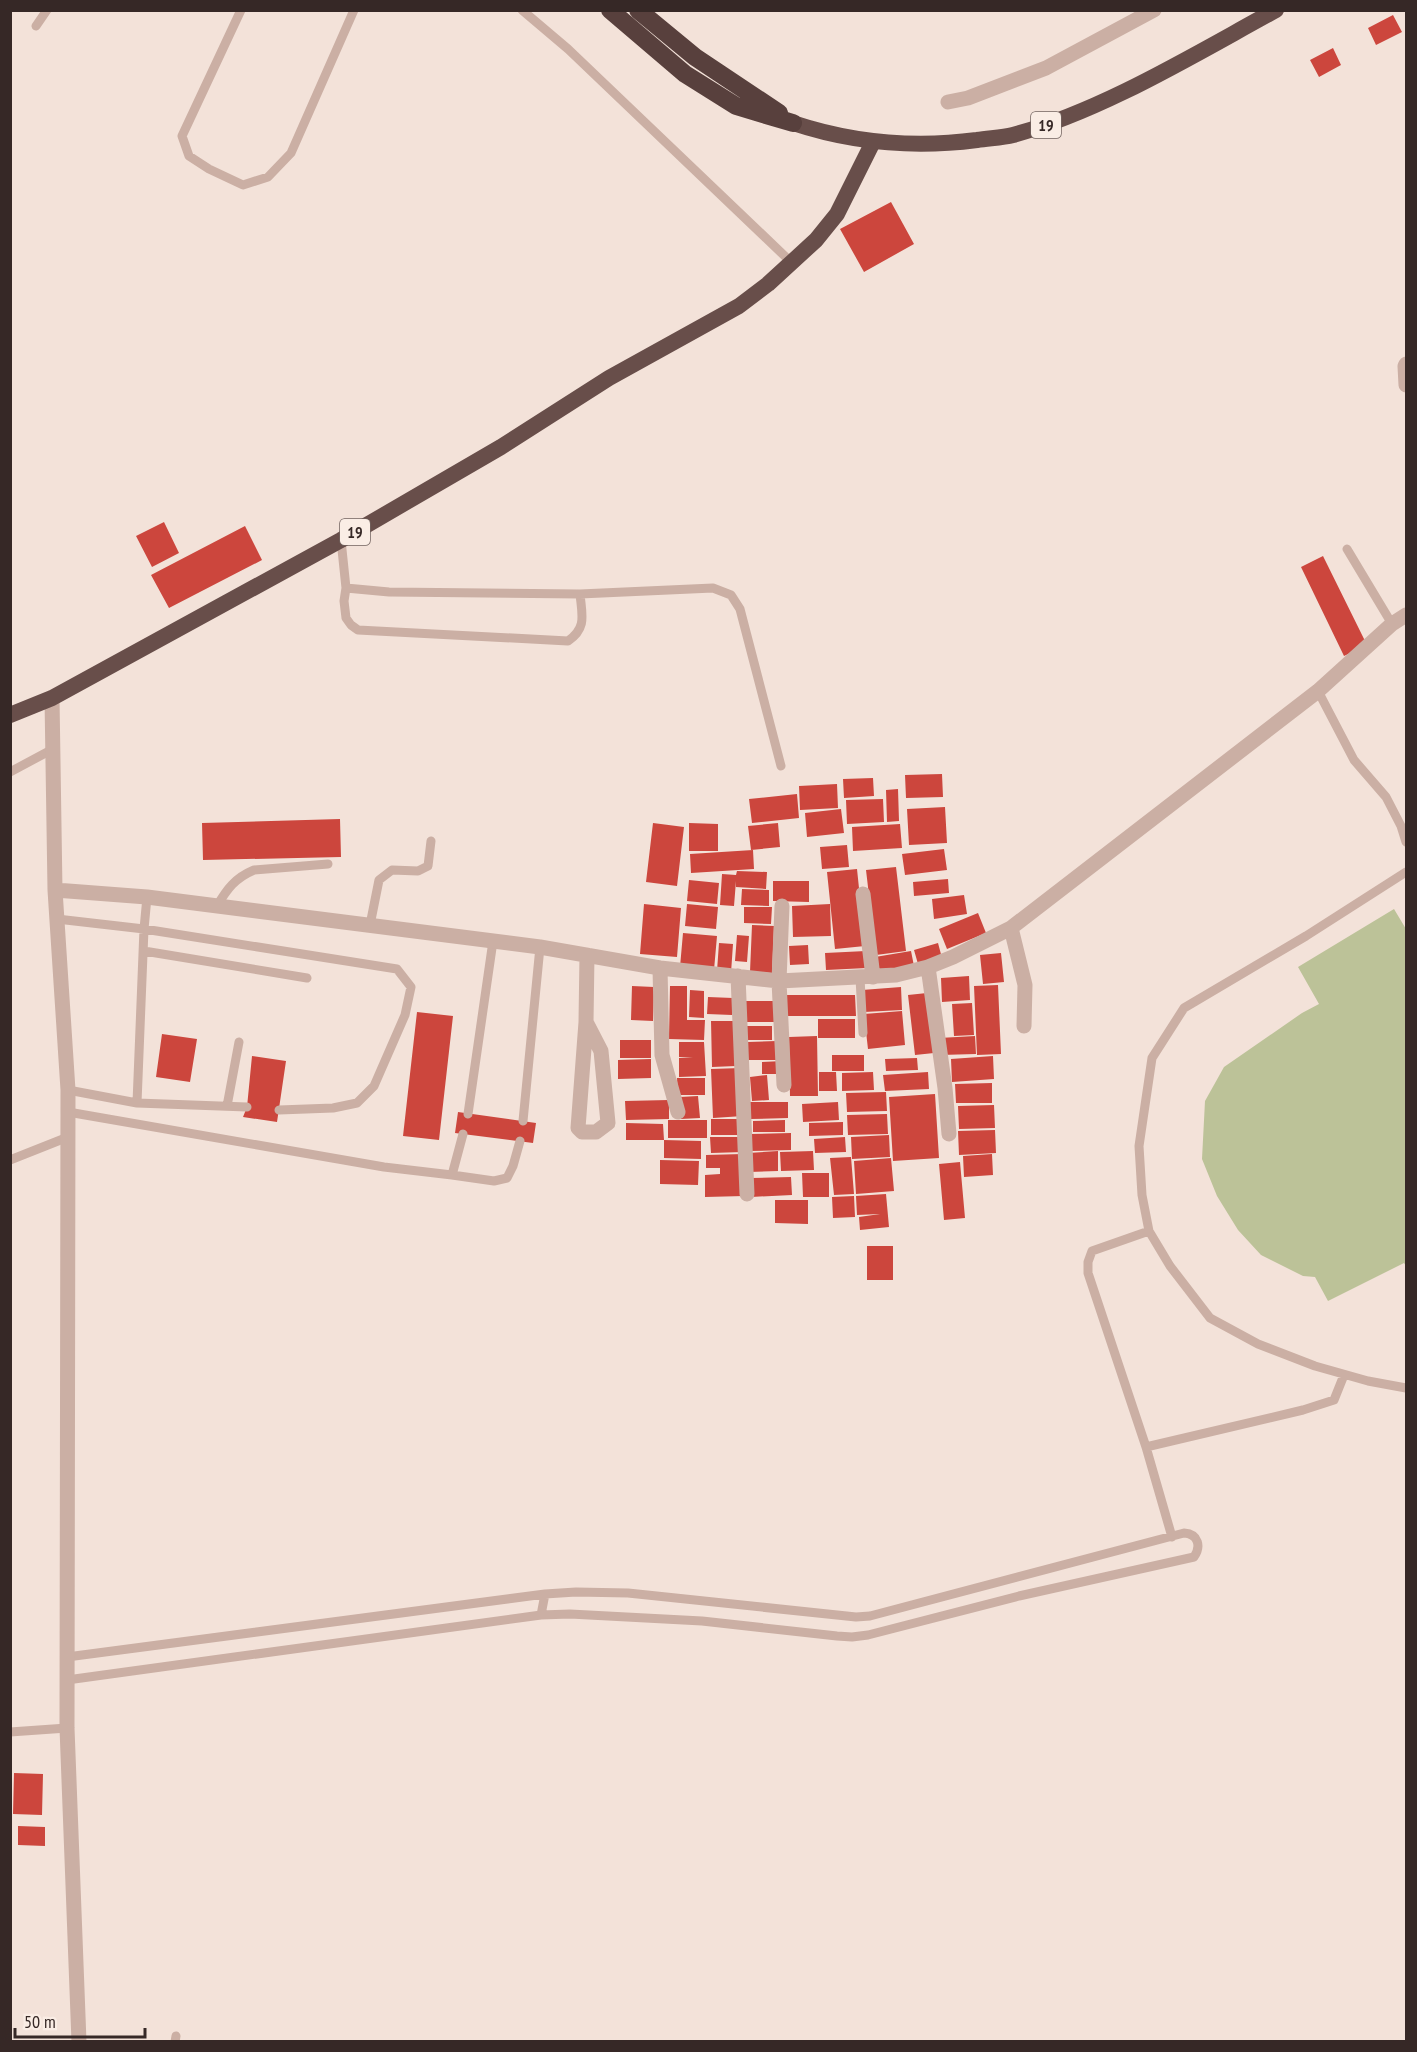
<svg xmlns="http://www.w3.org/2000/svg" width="1417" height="2052" viewBox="0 0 1417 2052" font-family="'PT Sans Narrow',sans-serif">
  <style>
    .green { fill: #bcc298 }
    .building { fill: #cc463d }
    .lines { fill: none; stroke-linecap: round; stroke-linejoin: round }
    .service { stroke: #cbafa4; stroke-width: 9 }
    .minor { stroke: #cbafa4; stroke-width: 15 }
    .trunk { stroke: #684e4a; stroke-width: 16 }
    .motorway { stroke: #58403d; stroke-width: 18 }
    .labels { text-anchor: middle; stroke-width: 6; stroke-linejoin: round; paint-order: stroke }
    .shield { fill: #faede5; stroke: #71635f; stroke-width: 1.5 }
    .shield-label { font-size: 16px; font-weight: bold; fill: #362826 }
  </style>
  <rect width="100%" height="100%" fill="#f3e2d9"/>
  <path class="green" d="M1394,909L1406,929V1266L1404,1263L1328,1301L1315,1277L1303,1276L1261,1255L1238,1230L1217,1196L1202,1159L1205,1101L1224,1067L1302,1013L1319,1004L1298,967Z"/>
  <path class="building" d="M1393,15L1402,32L1376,45L1368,28Z
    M1333,48L1341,65L1319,77L1310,60Z
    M891,202L914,244L864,272L840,229Z
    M164,522L179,553L152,567L136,536Z
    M245,526L262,560L169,608L151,575Z
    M1323,556L1367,645L1344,656L1301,567Z
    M942,774L943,797L906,798L905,775Z
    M873,778L874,796L844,798L843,779Z
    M837,784L838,808L800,810L799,786Z
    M898,789L899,821L887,822L886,790Z
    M797,794L799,818L752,823L749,799Z
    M883,799L884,822L847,824L846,800Z
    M945,807L947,843L909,845L907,809Z
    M841,809L844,833L807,837L805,813Z
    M340,819L341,857L203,860L202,823Z
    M653,823L684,827L677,886L646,882Z
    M689,823L718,824V851H689Z
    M778,823L780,847L751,850L748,826Z
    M900,824L902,848L853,851L852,827Z
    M847,845L849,867L822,869L820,847Z
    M944,849L947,870L905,875L902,854Z
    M753,850L754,869L691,873L690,854Z
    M896,867L906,951L876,955L866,870Z
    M857,869L865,946L835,949L827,872Z
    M737,871L767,872L766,889L736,887V881L734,906L720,905L722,874L736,875Z
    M948,879L949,893L914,896L913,882Z
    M689,880L719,883L717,904L687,901Z
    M773,881H809V902L773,901Z
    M742,889L769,890V906L741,905Z
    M964,895L967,914L934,919L932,899Z
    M644,904L681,908L677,957L640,954Z
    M687,904L718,907L716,929L685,926Z
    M830,904L831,936L793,937L792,906Z
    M744,907H772L771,924L744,923Z
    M978,913L986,933L947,949L939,929Z
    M752,925L774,926L772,973L750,972Z
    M683,933L717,936L714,970L680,967Z
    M737,935L749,936L747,962L735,961Z
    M719,943L733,944L731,973L717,971Z
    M938,943L942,958L918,964L914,950Z
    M808,945L809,964L790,965L789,946Z
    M866,951L867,968L826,970L825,953Z
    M911,951L914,966L877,972L875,957Z
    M1001,953L1004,982L983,984L980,955Z
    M969,976L970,1000L942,1002L941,978Z
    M998,985L1001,1054L977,1055L974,986Z
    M632,986L654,987L653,1021L631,1020Z
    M670,986H687V1020H705L704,1040L669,1039Z
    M901,987L902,1010L864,1012L862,990Z
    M690,990L704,991V1018L689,1017Z
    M927,993L934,1053L915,1055L908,995Z
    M782,995H855L856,1016H782Z
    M708,997L733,998L732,1015L707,1014Z
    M743,1001H774V1022H743Z
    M972,1003L974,1035L954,1036L952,1004Z
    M902,1011L905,1045L868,1049L864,1014Z
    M417,1012L453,1016L439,1140L403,1136Z
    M818,1019H855V1038H818Z
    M711,1021H736V1066L712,1067Z
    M743,1026H772V1040H743Z
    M162,1034L197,1039L190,1082L156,1077Z
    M817,1036L818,1096H790L789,1037Z
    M975,1036L976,1054L940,1055L939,1038Z
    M620,1040H651V1058H620Z
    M777,1041L778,1060H748V1042Z
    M679,1042H704L706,1076L679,1077V1058H693L679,1057Z
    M832,1055H864V1071H832Z
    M252,1056L286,1061L277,1122L243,1117L247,1107Z
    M993,1056L994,1079L952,1082L951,1059Z
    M917,1058L918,1070L886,1071L885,1059Z
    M651,1059V1078L618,1079V1060Z
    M783,1061V1074H762V1062Z
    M741,1068L743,1116L713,1118L711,1069Z
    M819,1072H836L837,1091H819Z
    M873,1072L874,1090L842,1091V1073Z
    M928,1072L929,1089L885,1091L883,1075Z
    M767,1075L769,1100L752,1101L750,1077Z
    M677,1078H705V1095H678Z
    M992,1083V1103H956L955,1084Z
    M886,1092L887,1111L847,1112L846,1093Z
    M935,1094L939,1158L893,1161L889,1097Z
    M698,1096L700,1118L681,1119L680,1097Z
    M669,1100V1119L626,1120L625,1101Z
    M750,1102H788V1118L750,1119Z
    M838,1102L839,1120L803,1122L802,1104Z
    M994,1105L995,1128L959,1129L958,1106Z
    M458,1112L536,1123L533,1143L455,1133Z
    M887,1114L888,1134L848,1135L847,1115Z
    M711,1119H743V1135H711Z
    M668,1120H707V1138H668Z
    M785,1120V1132H753V1121Z
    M843,1122V1135L809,1136V1123Z
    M626,1123L663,1124L664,1140H626Z
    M995,1130L996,1153L959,1155L958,1131Z
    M791,1133V1150L750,1151V1134Z
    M889,1135L890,1157L852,1159L851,1137Z
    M710,1137H742L743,1152L711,1153Z
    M845,1137L846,1152L815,1153L814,1139Z
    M664,1140L701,1141V1159L664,1158Z
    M778,1151V1171L749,1172L748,1153Z
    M813,1151L814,1170L781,1171L780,1152Z
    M743,1154L744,1196L705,1197V1175L720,1174V1168H706V1155Z
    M992,1154L993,1175L964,1177L963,1156Z
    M851,1157L854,1194L834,1195L830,1158Z
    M891,1158L894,1191L856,1194L854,1161Z
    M660,1160L699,1161L698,1185L660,1184Z
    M960,1162L965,1218L944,1220L939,1164Z
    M802,1173H829V1197H803Z
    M791,1177L792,1195L751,1197V1178Z
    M886,1194L889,1227L860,1230L859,1217L880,1214L857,1215L856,1196Z
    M854,1196L855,1217L833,1218L832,1197Z
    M775,1200H808V1224L775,1223Z
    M867,1246H893V1280H867Z
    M14,1773L43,1774L42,1815L13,1814Z
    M18,1826L45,1827V1846L18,1845Z"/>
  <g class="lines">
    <path class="service" d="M241,10L182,136L189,156L209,169L243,185L268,177L291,153L354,10
      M522,10L568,49L792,263
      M36,26L47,10
      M341,540L346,588L344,601L346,618L351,625L358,630L568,641C587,628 582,615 580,594L389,592L346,588
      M1347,549L1392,624
      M580,594L713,588L731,595L740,609L781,766
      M1318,691L1354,760L1386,797L1401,826L1406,842
      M10,772L53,749
      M217,906C227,889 235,878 254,870L328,864
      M57,919L144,929L397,969L411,987L405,1015L374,1086L357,1103L333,1108L279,1110
      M370,925L379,880L392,870L418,871L428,866L431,841
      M144,951L307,978
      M860,978L863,1033
      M68,1090L137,1103L247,1107
      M137,1103L144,929L147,897
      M227,1106L239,1042
      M68,1112L384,1167L452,1175L463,1134
      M468,1114L493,941
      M523,1121L540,947
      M10,1160L68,1137
      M452,1175L494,1181L507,1178L513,1166L520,1141
      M1149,1231L1170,1266L1210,1318L1258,1344L1315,1366L1368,1381L1406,1388
      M1146,1447L1303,1410L1334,1400L1344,1375
      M1172,1537L1146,1447L1088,1273V1262L1092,1251L1149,1231L1142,1195L1139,1146L1152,1058L1184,1008L1306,936L1406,872
      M541,1615L545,1594
      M67,1657L545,1594L576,1592L628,1593L856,1617L870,1616L1184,1533C1199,1534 1201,1547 1194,1557L1019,1596L868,1635L852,1637L837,1636L702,1621L570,1614L541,1615L67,1680
      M10,1732L67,1728
      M175,2042L176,2036"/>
    <path class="minor" d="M948,102L968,98L1046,68L1154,10
      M1406,364L1405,366L1406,385
      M52,698L55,890L68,1090L67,1728L79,2042
      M55,890L147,897L540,947L660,968L779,981L896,975L928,967L953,957L1011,928L1318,691L1392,624L1406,615
      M863,894L873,977
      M782,906L779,981L784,1085
      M1011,928L1025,985L1024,1026
      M928,967L945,1088L949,1134
      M660,968L662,1055L678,1112
      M738,976L747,1194
      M586,1022L601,1051L608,1123L596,1132H582L578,1128L586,1022L587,955"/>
    <path class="trunk" d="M793,123C853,143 915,148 977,140C989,138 1002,138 1013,135C1102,111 1195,54 1276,10
      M10,715L52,698L341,540L501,447L609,378L739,306L768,284L816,240L837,214L873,142"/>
    <path class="motorway" d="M610,10L685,74L736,106L793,123
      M638,10L695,57L779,113"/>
  </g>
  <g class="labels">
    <g class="shield">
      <rect x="1031" y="112" width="30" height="26" rx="4.5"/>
      <rect x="340" y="519" width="30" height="26" rx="4.5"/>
    </g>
    <g class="shield-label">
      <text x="1046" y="131">19</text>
      <text x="355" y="538">19</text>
    </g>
  </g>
  <rect width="1417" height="2052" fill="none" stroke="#362826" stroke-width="24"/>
  <path d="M15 2028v9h130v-9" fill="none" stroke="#362826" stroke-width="3"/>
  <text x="24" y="2028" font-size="18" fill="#362826" stroke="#faede5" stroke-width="4.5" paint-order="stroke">50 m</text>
</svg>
